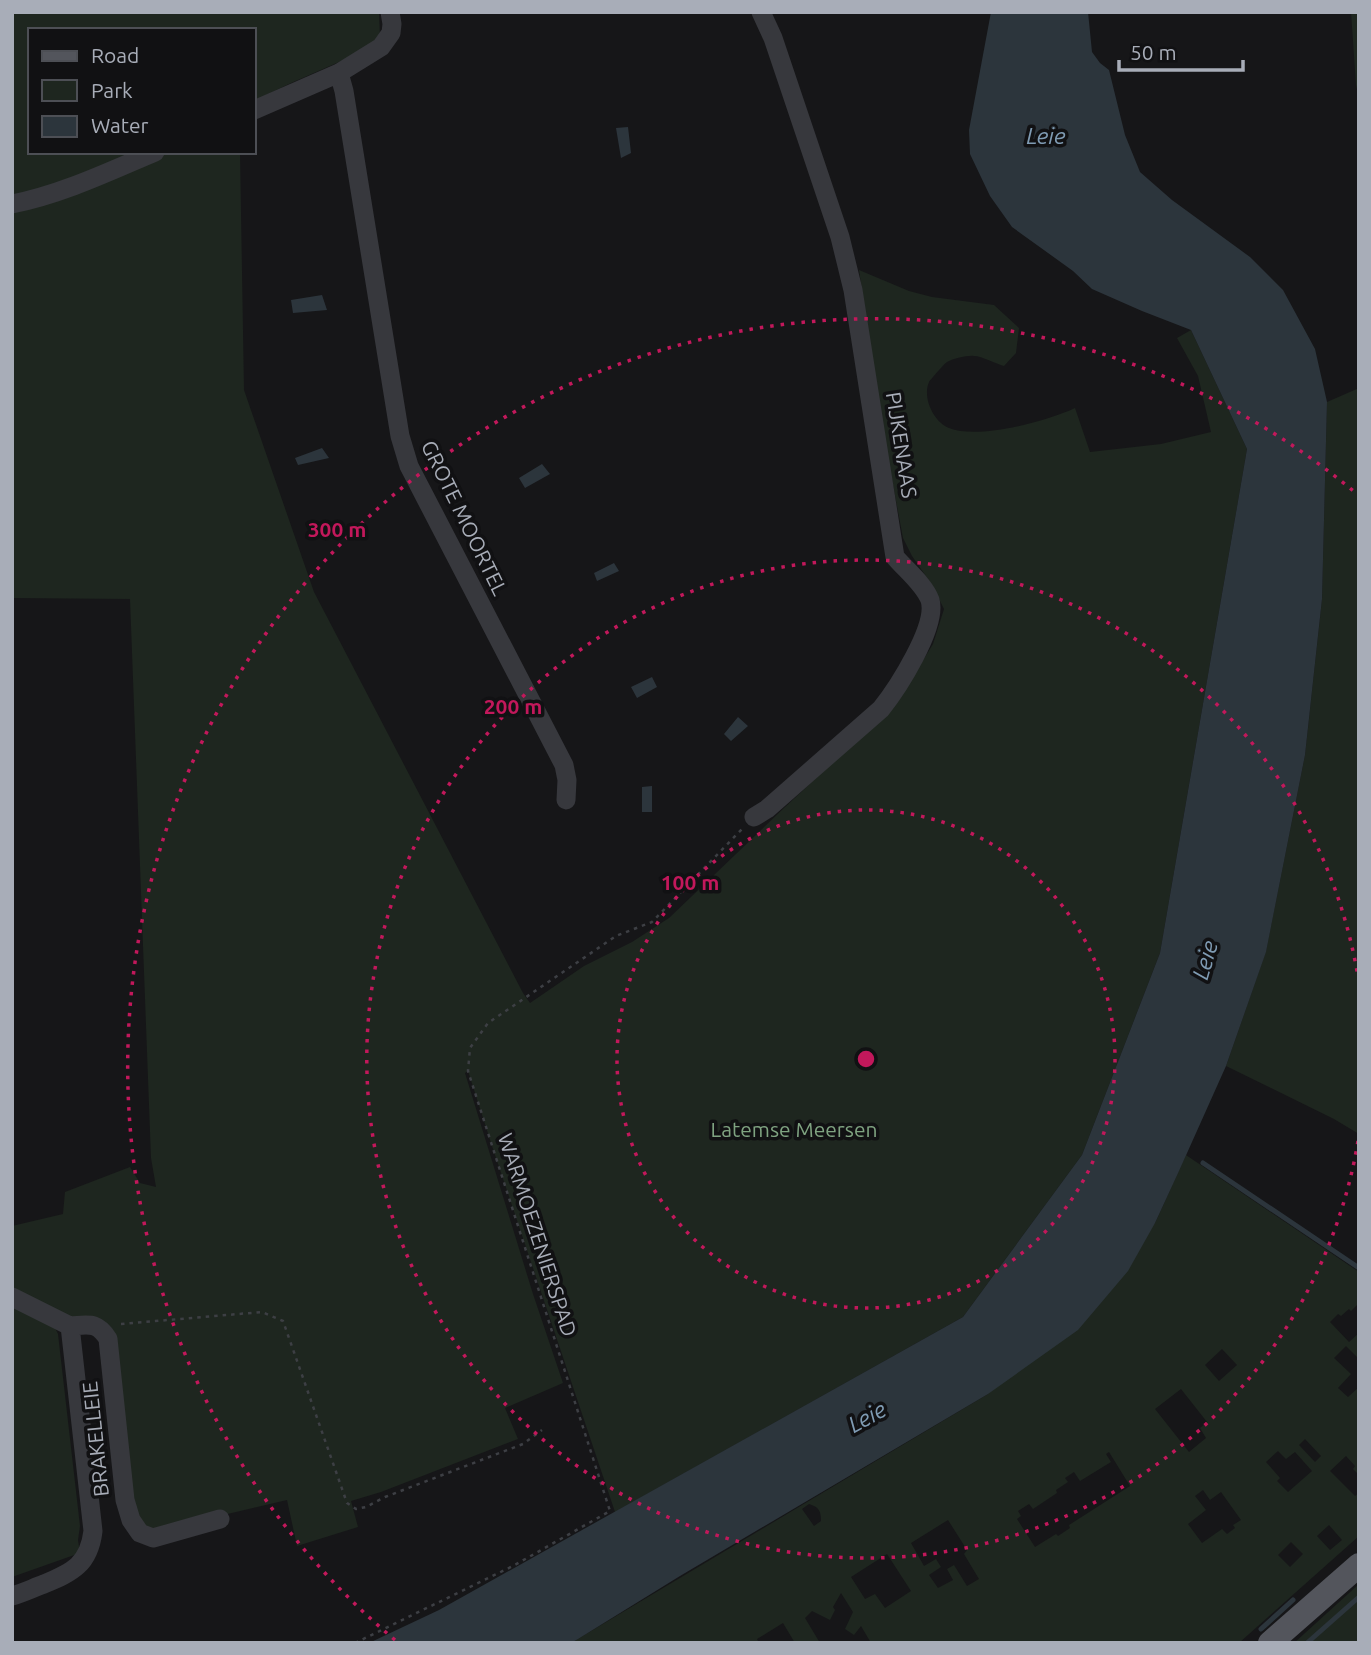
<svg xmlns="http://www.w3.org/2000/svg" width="1371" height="1655" viewBox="0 0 1371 1655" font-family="Ubuntu,sans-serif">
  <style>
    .green { fill: #1e261f; fill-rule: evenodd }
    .water { fill: #2c353c }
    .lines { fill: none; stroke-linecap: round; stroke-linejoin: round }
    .stream { stroke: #2c353c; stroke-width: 5 }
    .path { stroke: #3d3f44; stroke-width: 2.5; stroke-dasharray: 3.5 5; stroke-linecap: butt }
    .minor { stroke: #37383d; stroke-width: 19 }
    .major { stroke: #53555c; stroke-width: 24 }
    .ring { fill: none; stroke: #c2185b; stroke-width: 3.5; stroke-dasharray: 3.5 7 }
    .labels { text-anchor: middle; stroke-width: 7; stroke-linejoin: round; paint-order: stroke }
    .street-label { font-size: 21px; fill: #a8adb8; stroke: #111113 }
    .park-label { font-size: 21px; fill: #7fa381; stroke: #111113 }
    .water-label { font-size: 23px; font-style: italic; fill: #7f9bb3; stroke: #111113 }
    .centre { fill: #c2185b; stroke: #111113; stroke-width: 3.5 }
    .ring-label { font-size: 21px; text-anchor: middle; font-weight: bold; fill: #c2185b; stroke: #111113; stroke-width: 7; stroke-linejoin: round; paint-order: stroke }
  </style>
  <rect width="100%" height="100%" fill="#161618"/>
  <path class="green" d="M12,12H379L380,37L355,55L291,83L254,101V30H30V152H240L244,390L314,592L523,993L530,1003L584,966L632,942L669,918L784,808L897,703L933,644L944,609L932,585L912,556L903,538L884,437L859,270L909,291L932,297L994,305L1019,328L1016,353L1004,366C996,364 982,356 974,356C968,355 952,359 947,362C944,364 931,379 929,382C922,398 934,422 949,428C978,440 1048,421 1075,408L1090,452L1161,444L1211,432L1198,376L1177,338L1191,330L1247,449L1160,953L1082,1155L963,1317L615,1512L492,1146L468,1071L465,1073L533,1294L563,1383L505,1408L518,1439L381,1492L351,1501L358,1527L297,1546L287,1500L156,1531L146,1528L130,1500L110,1332L52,1322L58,1334L80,1526L78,1540L80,1553L12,1577V1226L63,1214L65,1192L130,1167L140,1183L156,1187L151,1158L130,599L12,598Z
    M1351,12H1359V98L1356,85Z
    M1359,388V1134L1334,1119L1226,1066L1266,951L1305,755L1322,599L1327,402Z
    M1186,1155L1359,1272V1303L1351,1311L1349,1309L1341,1316L1338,1314L1330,1322L1349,1342L1359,1333V1359L1346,1346L1334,1358L1351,1374L1338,1388L1348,1397L1359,1387V1475L1353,1469L1355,1466L1346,1456L1330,1471L1355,1496L1359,1493V1536L1239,1643H871L861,1626L854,1635L845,1629L853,1612L841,1593L833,1607L835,1610L830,1620L812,1611L805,1618L820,1643H795L783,1623L757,1639L758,1641L756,1643H571L988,1394L1155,1223ZM1222,1349L1237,1365L1219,1381L1205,1365ZM1181,1389L1207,1422L1200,1428L1206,1438L1189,1452L1155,1409ZM1305,1439L1321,1456L1315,1462L1299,1445ZM1278,1451L1286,1459L1295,1452L1312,1471L1288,1492L1277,1481L1280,1478L1266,1462ZM1109,1452L1130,1486L1069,1525L1070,1528L1058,1536L1056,1534L1035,1547L1017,1519L1021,1516L1018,1511L1029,1504L1033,1509L1057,1493L1056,1490L1068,1482L1065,1478L1074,1472L1080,1481L1111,1462L1106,1454ZM1203,1490L1210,1500L1221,1492L1241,1520L1233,1525L1235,1528L1227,1534L1222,1529L1202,1543L1188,1524L1206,1510L1195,1496ZM809,1504C819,1507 821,1511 821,1521L814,1526L802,1509ZM948,1520L967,1550L964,1554L979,1579L967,1586L954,1565L947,1569L953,1580L938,1588L929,1575L941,1567L936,1559L924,1566L911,1543ZM1329,1525L1342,1540L1330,1550L1317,1536ZM1291,1542L1303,1554L1290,1567L1278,1555ZM887,1554L911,1591L885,1608L875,1594L865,1599L851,1577Z
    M1359,1584V1643H1294Z"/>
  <path class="water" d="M991,12H1088L1092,52L1100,63L1109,70L1125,135L1140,172L1172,200L1250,257L1283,290L1315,349L1327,402L1322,599L1305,755L1266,952L1226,1066L1179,1171L1155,1223L1128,1271L1078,1330L988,1394L680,1576L578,1639L571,1643H369L439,1610L963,1317L1082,1155L1160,953L1247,449L1191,330L1142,311L1092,289L1073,271L1012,227L990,196L970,154L969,130Z
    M628,127L631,153L621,158L616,128Z
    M322,295L327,310L293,313L291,300Z
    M322,448L329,458L298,465L295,458Z
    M542,464L550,474L525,488L519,478Z
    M614,563L619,571L597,581L594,573Z
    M652,677L657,687L637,698L631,687Z
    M738,717L748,726L731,741L724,734Z
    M652,786V812H642V787Z"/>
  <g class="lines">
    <path class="stream" d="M1203,1163L1359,1268
      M1261,1629L1293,1600
      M1307,1643L1359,1597"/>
    <path class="path" d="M121,1324L262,1312L283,1321L347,1503L356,1509L366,1507L385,1497L523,1444L542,1430
      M355,1643L513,1566L610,1511L468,1071L470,1048L488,1023L616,936L652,922L742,829"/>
    <path class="minor" d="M339,73L344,91L400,436L409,466L564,765L567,780L566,800
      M254,110L339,73L381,47L391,33L392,24L390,12
      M12,204C62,194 108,172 155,152
      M754,817L767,809L881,709C897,689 938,626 930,600C924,584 906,570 895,557L853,290L840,237L773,38L761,12
      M12,1297L70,1326L93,1531C89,1564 73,1572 44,1584C33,1588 23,1593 12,1596
      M70,1326C88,1325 97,1321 108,1339L125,1500L131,1520L140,1533L153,1538L220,1519"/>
    <path class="major" d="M1270,1643L1359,1565"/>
  </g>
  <g class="ring">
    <circle cx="866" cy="1059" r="249"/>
    <path d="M1358 1141A499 499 0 1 1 1358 977"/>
    <path d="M395 1640A748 748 0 1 1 1357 494"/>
  </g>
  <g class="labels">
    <g class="street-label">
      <text transform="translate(901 445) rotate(81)" y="7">PIJKENAAS</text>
      <text transform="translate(464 518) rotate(64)" y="7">GROTE MOORTEL</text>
      <text transform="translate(537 1235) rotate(72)" y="7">WARMOEZENIERSPAD</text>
      <text transform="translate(96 1439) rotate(-96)" y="7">BRAKELLEIE</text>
    </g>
    <g class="park-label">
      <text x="794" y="1137">Latemse Meersen</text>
    </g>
    <g class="water-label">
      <text x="1046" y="144">Leie</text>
      <text transform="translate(1205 960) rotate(-74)" y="8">Leie</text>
      <text transform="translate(867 1417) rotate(-29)" y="8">Leie</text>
    </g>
  </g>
  <circle cx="866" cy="1059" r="10" class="centre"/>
  <g class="ring-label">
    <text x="337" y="537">300 m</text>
    <text x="513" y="714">200 m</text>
    <text x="690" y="890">100 m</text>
  </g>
  <rect width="1371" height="1655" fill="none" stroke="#a8adb8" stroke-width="28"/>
  <rect x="28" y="28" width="228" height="126" fill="#111113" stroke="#4d4f55" stroke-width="2"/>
  <rect x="42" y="51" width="35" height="10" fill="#53555c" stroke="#4d4f55" stroke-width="2"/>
  <text x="91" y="63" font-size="21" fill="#a8adb8">Road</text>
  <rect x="42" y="80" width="35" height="21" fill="#1e261f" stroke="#4d4f55" stroke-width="2"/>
  <text x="91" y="98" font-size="21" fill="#a8adb8">Park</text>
  <rect x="42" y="116" width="35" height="21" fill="#2c353c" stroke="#4d4f55" stroke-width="2"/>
  <text x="91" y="133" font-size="21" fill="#a8adb8">Water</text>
  <path d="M1119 60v10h124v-10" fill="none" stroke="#a8adb8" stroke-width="3.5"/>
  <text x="1130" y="60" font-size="21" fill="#a8adb8" stroke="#111113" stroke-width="5" paint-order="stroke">50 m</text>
</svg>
